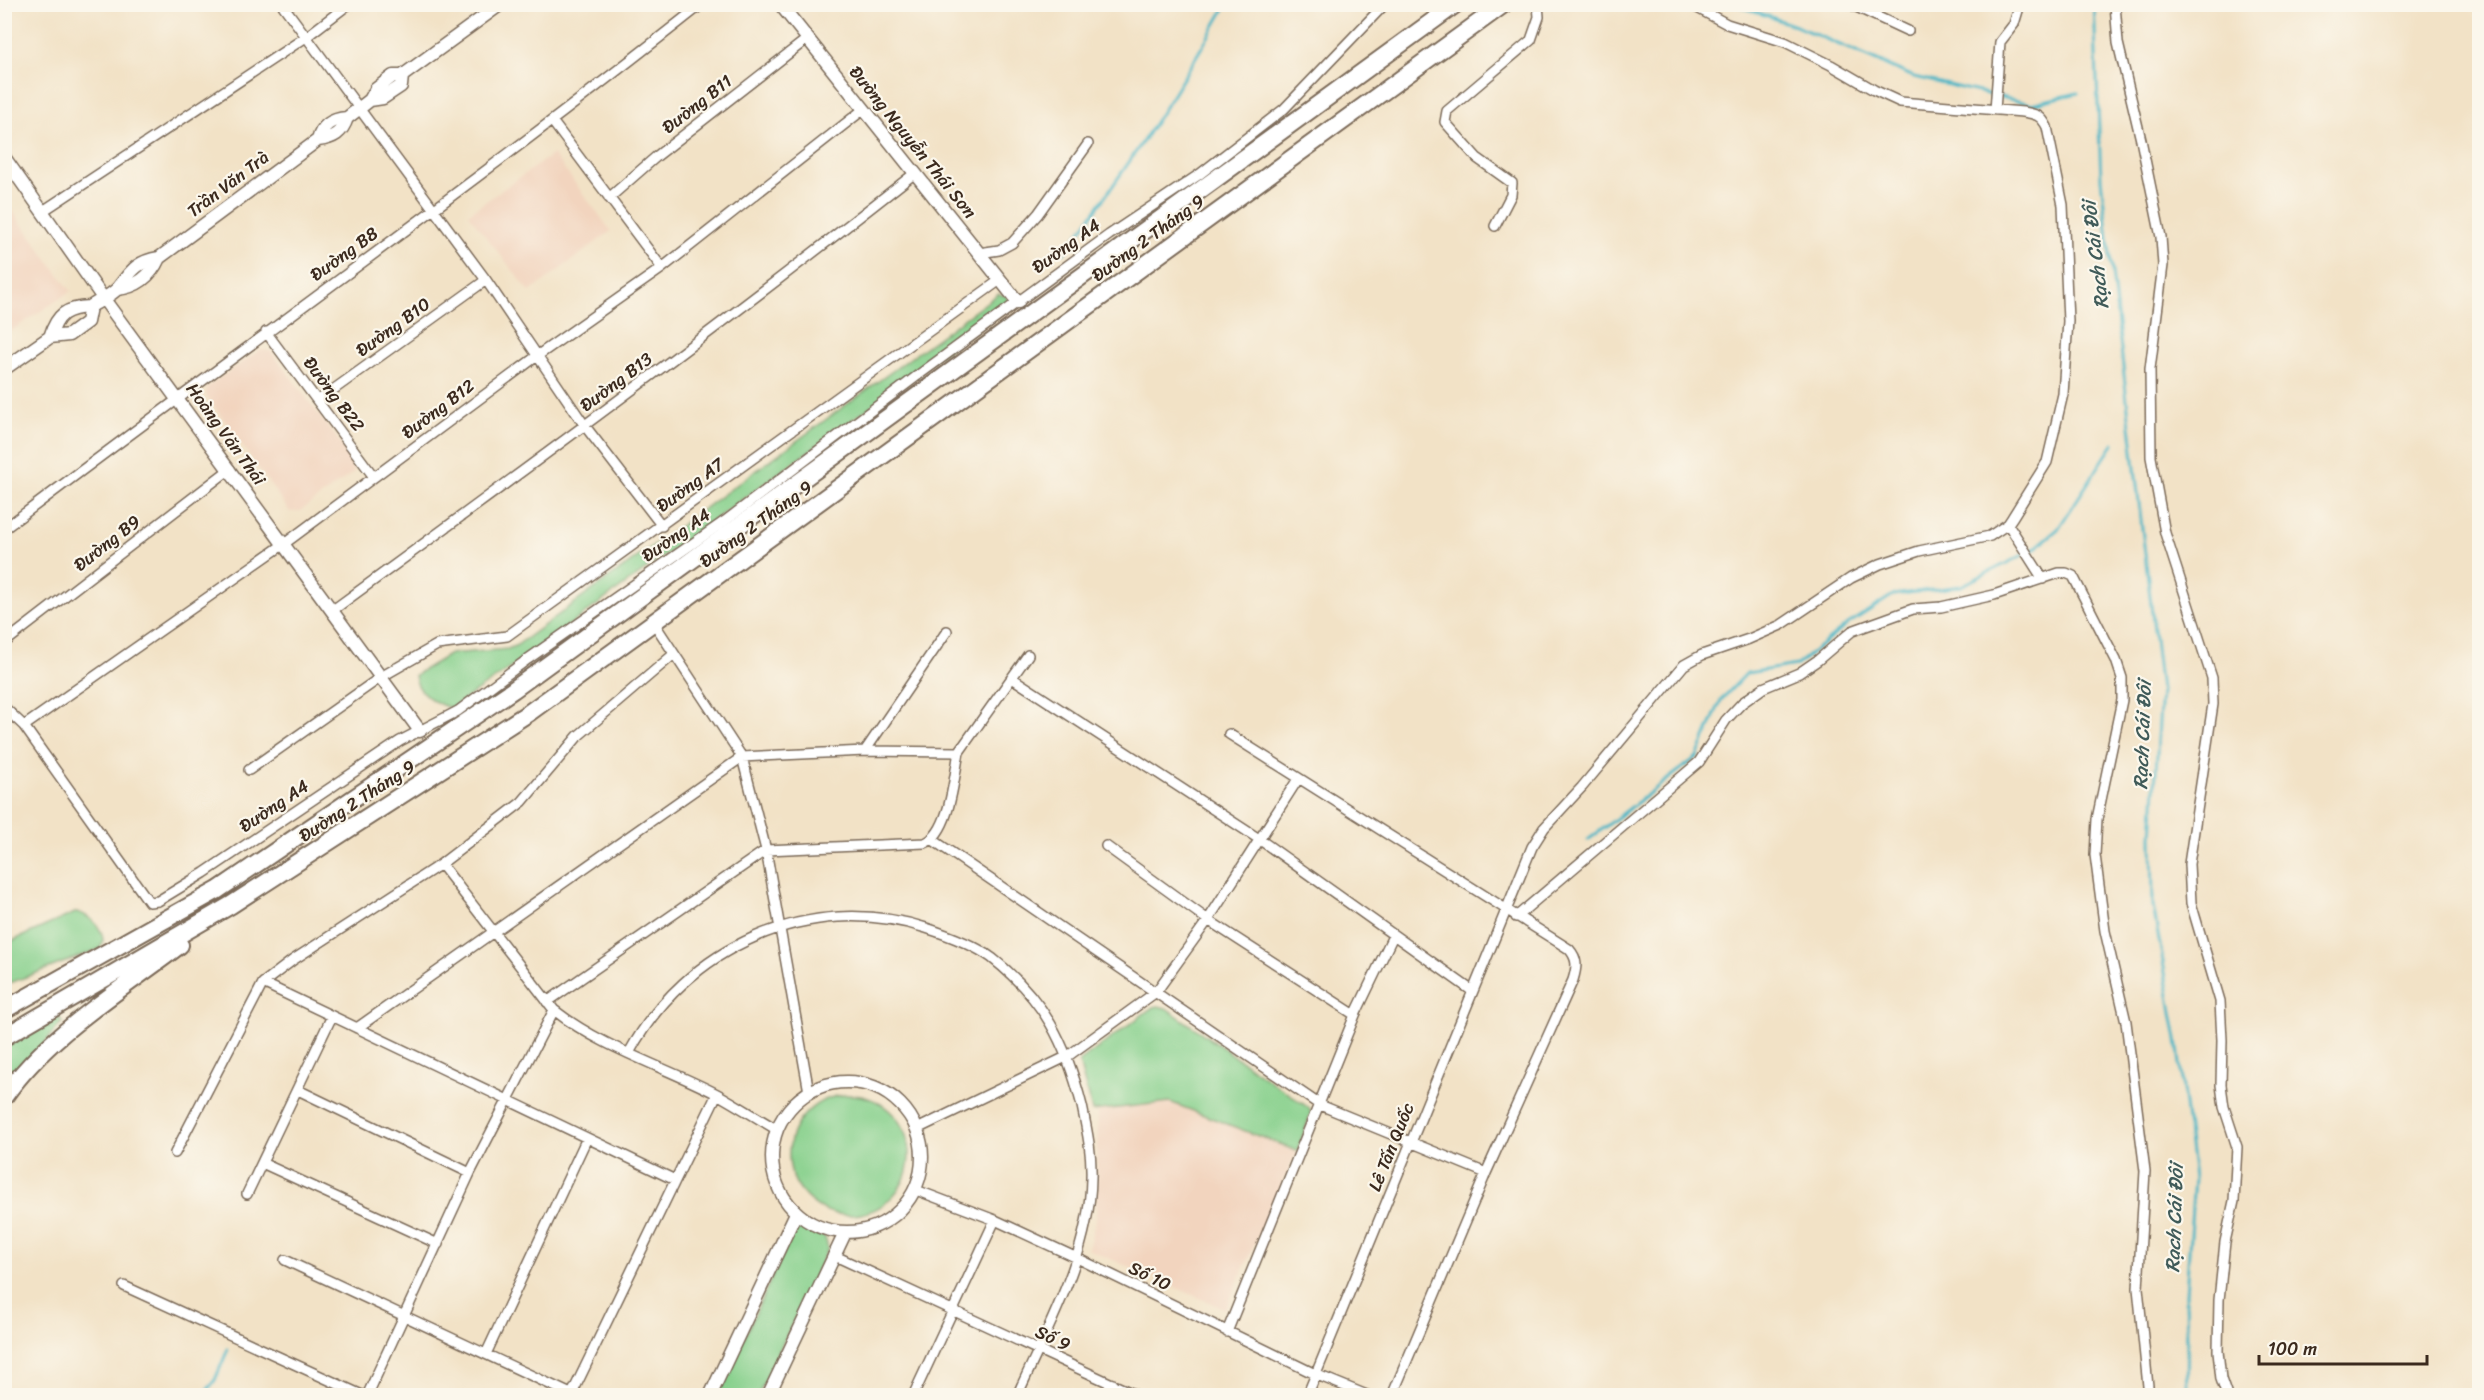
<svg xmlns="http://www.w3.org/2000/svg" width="2484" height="1400" viewBox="0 0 2484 1400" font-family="Sriracha,sans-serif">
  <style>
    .built { fill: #f2d4be }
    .green { fill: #87d08c; stroke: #617d55; stroke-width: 1.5 }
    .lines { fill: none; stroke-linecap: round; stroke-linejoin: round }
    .stream { stroke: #4ab6c6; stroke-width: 3 }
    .street-casing { stroke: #7b6a59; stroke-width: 12 }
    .secondary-casing { stroke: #7b6a59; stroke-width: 15 }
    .highway-casing { stroke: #7b6a59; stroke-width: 20 }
    .street { stroke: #fff; stroke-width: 9 }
    .secondary { stroke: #fff; stroke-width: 12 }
    .highway { stroke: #fff; stroke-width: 16 }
    .labels { text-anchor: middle; stroke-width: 4.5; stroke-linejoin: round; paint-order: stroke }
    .street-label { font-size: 18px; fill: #3b2a1e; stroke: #fbf7ec }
    .water-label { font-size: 20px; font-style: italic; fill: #405b59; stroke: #fbf7ec }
  </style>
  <rect width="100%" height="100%" fill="#fbf7ec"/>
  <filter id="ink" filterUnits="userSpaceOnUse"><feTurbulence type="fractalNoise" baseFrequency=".0167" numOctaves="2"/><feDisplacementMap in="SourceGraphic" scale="12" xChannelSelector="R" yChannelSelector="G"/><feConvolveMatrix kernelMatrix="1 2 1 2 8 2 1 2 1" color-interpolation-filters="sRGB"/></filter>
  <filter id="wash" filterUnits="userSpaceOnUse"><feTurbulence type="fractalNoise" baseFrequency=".008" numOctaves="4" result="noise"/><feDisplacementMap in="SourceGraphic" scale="24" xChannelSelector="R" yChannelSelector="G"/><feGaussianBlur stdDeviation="1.35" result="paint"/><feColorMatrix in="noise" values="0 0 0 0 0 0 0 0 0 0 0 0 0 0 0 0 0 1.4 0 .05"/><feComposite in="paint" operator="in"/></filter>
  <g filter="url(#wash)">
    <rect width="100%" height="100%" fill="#f2e2c6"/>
    <path class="built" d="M553,154L611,231L530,292L468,214Z
      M5,201L71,291L5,335H4Z
      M260,350L271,351L353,460L354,472L300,511L290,512L206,395L207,387Z
      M1170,1102L1297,1151L1225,1309L1088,1249L1096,1219L1098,1110Z"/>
    <path class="green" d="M998,294L1007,296L1009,306L499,676L451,708C435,704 416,692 415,675L450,654L508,649L517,645Z
      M77,912C91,915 111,935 99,949L5,985V944Z
      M1158,1006L1166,1008L1309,1108L1311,1113L1297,1151L1170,1102L1092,1111L1079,1062L1153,1007Z
      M58,1016L62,1022L5,1092V1048Z
      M789 1155a60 60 0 1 1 120 0a60 60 0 1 1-120 0Z
      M806,1227L825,1237L828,1248L758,1395L717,1396L793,1232L799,1228Z"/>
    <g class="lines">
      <path class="stream" d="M1734,4L1796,26L1914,77L2031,104L2078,93
        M2094,4L2101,179L2161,690L2152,837L2153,906L2177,1040L2194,1178L2186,1294L2188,1396
        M1064,253C1124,174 1178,90 1227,4
        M1588,840L1697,757L1721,700L1747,673L1797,665L1848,624L1893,595L1961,586L2033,550L2058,529L2114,443
        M203,1396L215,1380L228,1349"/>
    </g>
  </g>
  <g filter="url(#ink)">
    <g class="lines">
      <g class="street-casing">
        <path id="street" d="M196,4L197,5
          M282,4L486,280L585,426L662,526
          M1850,4L1908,31
          M2115,4L2118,43L2141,140L2161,237L2163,265L2150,369L2151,457L2165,533L2212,678L2213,704L2189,864L2191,903L2220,1001L2222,1040L2221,1085L2224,1107L2237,1147L2234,1201L2225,1242L2219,1300L2218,1351L2221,1379L2227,1396
          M1995,110L2000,42L2014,24L2020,4
          M552,121L662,268
          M609,198L657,156L807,39
          M43,211L306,37L349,4
          M1495,226L1511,195L1512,183L1477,158L1445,122L1447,111L1531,40L1539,17L1538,4
          M979,253L999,250L1012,243L1038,214L1088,144
          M266,332L374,477
          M319,400L486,280
          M2008,524L2043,579
          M4,529C236,353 474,185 702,4
          M333,610C529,467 724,324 915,173
          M654,623L742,757L766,850L809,1092
          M4,643L230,469
          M1012,678L1259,839L1471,990
          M4,707L24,726L149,902L158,901L204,873L400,741L458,711L528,659L725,521L917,376L1109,235L1200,174L1284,109L1385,4
          M24,726L284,544L537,356L662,268L864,109
          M1229,734L1569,949C1578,959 1577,967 1573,980L1486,1173L1392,1396
          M865,751L947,631
          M959,752L1028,655
          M249,770L381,677L437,645L507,636L1000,280
          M933,840L1320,1105L1486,1173
          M1106,846L1208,920L1355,1015
          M441,864L554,1010C602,1048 663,1066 717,1094C737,1105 757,1118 776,1129
          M1516,917L1699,762L1726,720L1742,703L1763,688L1799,673L1818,660L1852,631L1913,609L1941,607L1994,595L2059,573H2066L2073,576L2116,660L2122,678V700L2097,819L2095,855L2105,931L2126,1022L2145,1171L2138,1288L2149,1396
          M263,983L675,1180
          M357,1028L742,757L865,751L959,752C954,777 950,833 925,843L766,850L547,1002
          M629,1053C686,947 809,891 926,928C948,935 973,944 992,958C1044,999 1066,1043 1082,1106C1087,1130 1092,1153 1091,1178C1090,1253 1047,1329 1017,1396
          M298,1090L470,1173
          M917,1129L1068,1056L1156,992L1208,920L1298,779
          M175,1153L263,983L293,960L441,864L522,802L578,736L674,654
          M262,1163L438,1244
          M916,1190L995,1220L1077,1258L1315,1374L1369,1396
          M247,1194L332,1016
          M833,1255L1138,1396
          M285,1260L575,1396
          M124,1286L364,1396
          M1227,1332L1355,1015L1393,936
          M486,1354L587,1138
          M367,1396L470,1173L554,1010
          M571,1396L717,1094
          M913,1396L995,1220
          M1108,1396L1113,1384
          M1307,1396L1532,847L1544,828L1582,787L1684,665L1702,655L1749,639L1781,625L1851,578L1880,564L1919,551L1990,536L2008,524L2012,518L2047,462L2063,394L2068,321L2063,205L2047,127C2041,115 2036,114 2023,112L1900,102L1874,90L1831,65L1785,42L1727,24L1690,4"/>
      </g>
      <g class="secondary-casing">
        <path id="secondary" d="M780,4L1018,302
          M370,100L383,98L401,86L402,76
          M347,118L370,100L376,89L393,76H402L501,4
          M318,140C322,125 332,119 347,118
          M4,157L103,298L420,731
          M117,289C137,287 151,276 159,258
          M90,307C98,301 111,296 118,288C131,272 135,262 159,258L318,140C334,138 342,133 347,118
          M50,337C57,314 66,308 90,307
          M4,369L50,337L69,335L87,322L90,307
          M772 1157a75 75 0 1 1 150 0a75 75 0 1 1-150 0Z
          M710,1396L796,1213
          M768,1396L845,1233"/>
      </g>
      <g class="highway-casing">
        <path id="highway" d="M4,1010L218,890L513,690L1456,4
          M4,1037L231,905L530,712L1504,4
          M4,1097C48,1034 120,991 180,945"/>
      </g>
      <use href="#street" class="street"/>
      <use href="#secondary" class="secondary"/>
      <use href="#highway" class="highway"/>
    </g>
  </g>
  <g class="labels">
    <g class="street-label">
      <text transform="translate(697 104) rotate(-38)" y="6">Đường B11</text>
      <text transform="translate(913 142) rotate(51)" y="6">Đường Nguyễn Thái Sơn</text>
      <text transform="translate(228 184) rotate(-37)" y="6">Trần Văn Trà</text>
      <text transform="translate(1148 238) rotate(-36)" y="6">Đường 2 Tháng 9</text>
      <text transform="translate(1066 246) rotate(-36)" y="6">Đường A4</text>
      <text transform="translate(344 254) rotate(-36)" y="6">Đường B8</text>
      <text transform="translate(393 327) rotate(-36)" y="6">Đường B10</text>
      <text transform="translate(616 382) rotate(-37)" y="6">Đường B13</text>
      <text transform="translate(334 394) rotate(53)" y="6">Đường B22</text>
      <text transform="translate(438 409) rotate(-37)" y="6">Đường B12</text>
      <text transform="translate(226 434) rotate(54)" y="6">Hoàng Văn Thái</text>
      <text transform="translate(690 485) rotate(-36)" y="6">Đường A7</text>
      <text transform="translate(756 524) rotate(-36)" y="6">Đường 2 Tháng 9</text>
      <text transform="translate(676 535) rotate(-35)" y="6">Đường A4</text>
      <text transform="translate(107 543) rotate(-38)" y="6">Đường B9</text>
      <text transform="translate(357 801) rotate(-33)" y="6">Đường 2 Tháng 9</text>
      <text transform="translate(274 806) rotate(-34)" y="6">Đường A4</text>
      <text transform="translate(1391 1147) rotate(-68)" y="6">Lê Tấn Quốc</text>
      <text transform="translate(1150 1276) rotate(26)" y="6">Số 10</text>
      <text transform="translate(1053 1338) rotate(25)" y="6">Số 9</text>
    </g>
    <g class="water-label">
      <text transform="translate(2095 255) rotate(-97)" y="7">Rạch Cái Đôi</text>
      <text transform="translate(2142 735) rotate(-88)" y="7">Rạch Cái Đôi</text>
      <text transform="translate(2174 1218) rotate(-88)" y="7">Rạch Cái Đôi</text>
    </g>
  </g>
  <rect width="2484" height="1400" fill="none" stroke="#fbf7ec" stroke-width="24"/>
  <path d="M2259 1355v9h168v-9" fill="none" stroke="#3b2a1e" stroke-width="3"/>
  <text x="2268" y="1355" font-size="18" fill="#3b2a1e" stroke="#fbf7ec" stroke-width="4.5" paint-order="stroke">100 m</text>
</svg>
